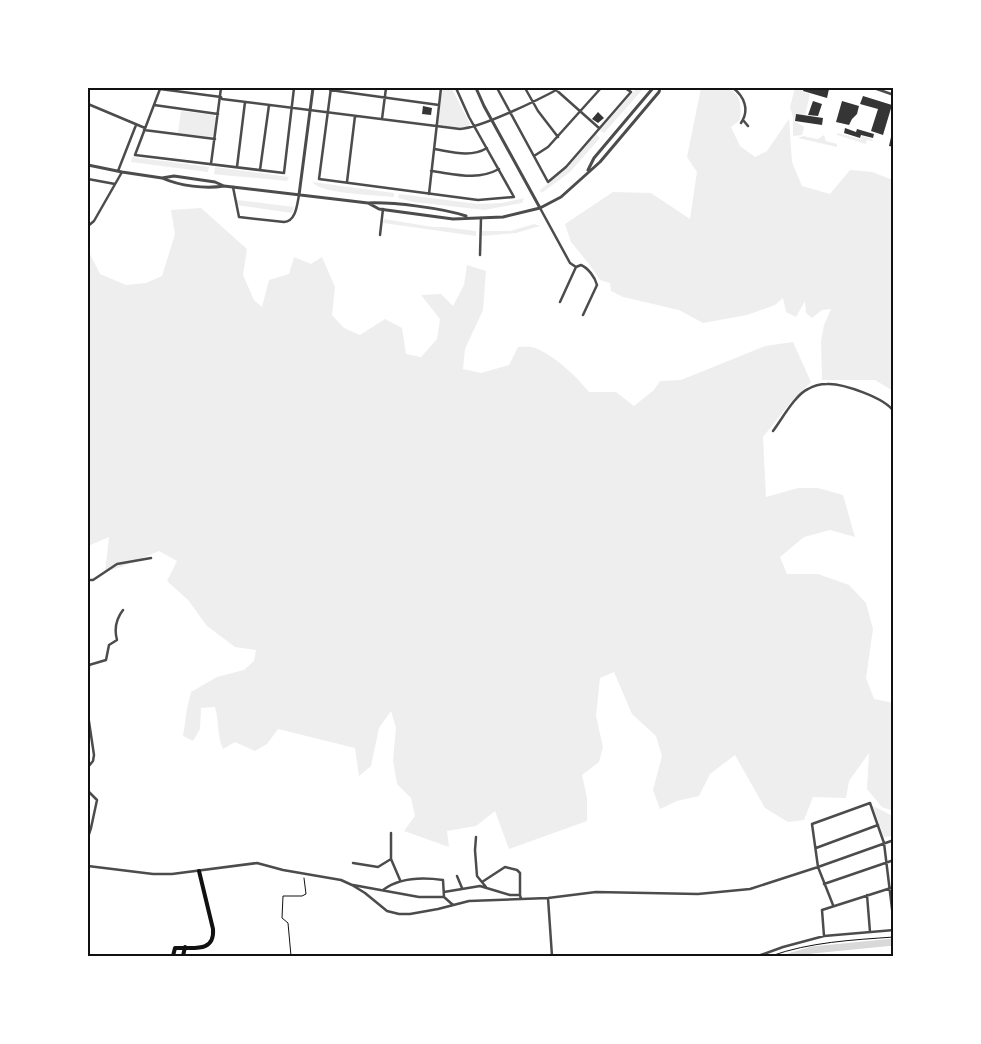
<svg xmlns="http://www.w3.org/2000/svg" width="981" height="1044" viewBox="0 0 981 1044" font-family="'Varela Round',sans-serif">
  <style>
    .green { fill: #eee }
    .lines { fill: none; stroke-linecap: round; stroke-linejoin: round }
    .river { stroke: #d9d9d9; stroke-width: 7 }
    .building { fill: #353535 }
    .path { stroke: #111; stroke-width: 1 }
    .minor { stroke: #4c4c4c; stroke-width: 2.5 }
    .tertiary { stroke: #4c4c4c; stroke-width: 3 }
    .primary { stroke: #111; stroke-width: 4 }
    .neatline { fill: none; stroke: #111; stroke-width: 2 }
  </style>
  <rect width="100%" height="100%" fill="#fff"/>
  <path class="green" d="M445,88L452,89L470,124L466,128L440,126L438,124L442,89Z
    M637,88H644L604,133L600,130Z
    M701,88C729,87 744,87 740,120L731,127L740,146L755,157L767,151L789,119L792,162L802,186L830,194L850,170L872,172L893,180V391L875,380H822L821,341L824,325L831,309L822,310L812,318L806,313L805,301L796,317L786,312L783,298L775,305L747,315L703,323L679,310L623,297L611,291L610,283L600,280L589,264L571,242L565,224L613,192L651,193L690,219L697,172L687,157Z
    M795,88H804L803,92L810,94L805,116L795,115L794,121L804,127L802,135L793,136V117L790,107Z
    M181,111L214,115L216,118L214,135L211,137L178,133Z
    M837,133L860,139L862,136L872,139V141L867,140L866,144L837,135Z
    M596,134L600,138L570,172L543,192L539,191L568,167Z
    M824,135L826,141L837,144V147L798,138L803,136L818,139Z
    M132,157L209,167L208,172L131,162Z
    M215,167L289,177L287,181C263,178 239,177 214,174Z
    M312,182L394,193V197C377,195 321,194 312,182Z
    M399,194L478,204L502,203L524,198L522,203L484,210L414,202L398,198Z
    M237,200L294,207L292,213L236,205Z
    M201,208L247,249L243,275L254,300L262,307L269,280L289,274L294,257L311,264L322,257L335,287L332,315L344,328L360,335L385,319L402,328L406,354L421,357L437,339L440,319L421,295L441,294L453,306L464,285L467,265L486,271L483,310L465,349L463,369L481,373L509,365L518,347C524,347 532,346 538,349C558,359 575,375 589,392H616L634,406L654,390L660,381L681,380L765,346L793,342L811,382L790,403L763,437L766,497L798,488H818L843,495L855,537L830,530L804,537L780,557L787,574H818L849,585L866,603L873,629L866,678L874,699L893,703V811L882,807L867,789L869,753L849,781L846,798L813,797L804,820L788,822L765,808L735,755L710,774L699,796L677,801L660,809L653,790L662,756L656,736L632,714L614,672L600,678L596,716L603,747L599,762L582,775L587,798V821L509,849L495,811L476,826L447,831L449,847L404,831L415,816L411,798L397,784L393,760L396,728L391,711L379,728L371,766L359,776L355,748L278,729L267,744L255,751L235,742L223,749C217,736 219,721 215,707L201,708L200,729L193,741L183,736L187,709L191,692L217,677L244,670L254,661L256,650L235,647L207,626L188,600L167,581L177,561L159,551L121,567L105,572L109,537L88,546V255L89,252L100,274L126,285L146,283L162,276L175,234L171,210Z
    M384,219L433,227H443L476,231V236L383,223Z
    M534,224L540,226L516,233L482,236V231H510Z
    M873,806L893,816V836L884,837Z"/>
  <g class="lines">
    <path class="river" d="M791,956L812,950L894,942"/>
  </g>
  <path class="building" d="M804,88H824L829,89L827,98L803,91Z
    M863,96L892,105L883,135L871,131L878,109L860,104Z
    M813,101L822,104L818,116L808,115Z
    M842,101L859,106L857,114L852,119L849,125L836,122Z
    M423,106L432,108L431,115L422,114Z
    M598,112L604,118L598,123L592,119Z
    M796,114L823,118L822,125L795,121Z
    M845,128L856,132L857,129L874,134L873,138L861,135L860,138L844,133Z
    M891,137L894,138V147L889,146Z"/>
  <g class="lines">
    <path class="path" d="M291,956L288,923L282,918L283,896H302L306,894L304,878
      M771,956C810,942 852,940 894,937"/>
    <path class="minor" d="M331,88L319,179L478,200L514,197L469,117L456,88
      M497,88L548,182L566,167L631,92L625,88
      M525,88L538,111L558,137
      M554,88L599,128
      M733,88C744,96 750,110 741,123
      M874,88L894,95
      M160,89L221,97L222,99L460,129C481,128 540,99 560,88
      M160,89L135,155L284,173L294,88
      M330,90L439,105
      M88,104L145,128
      M154,105L218,114
      M382,119L386,88
      M743,120L748,126
      M144,130L215,139
      M434,149C452,152 471,158 487,148
      M534,156L548,147L601,88
      M211,164L221,88
      M237,167L245,102
      M260,170L269,105
      M118,171L136,125
      M431,171C455,174 477,181 499,169
      M88,179L115,184
      M347,182L355,116
      M233,187L239,217L284,222C296,221 297,205 299,195
      M429,194L441,88
      M540,208L570,263L576,267
      M88,226L94,221L122,172
      M380,235L383,209
      M480,255L481,218
      M560,302L576,267L581,265C588,268 595,277 597,285L583,315
      M773,431C782,419 795,395 808,389C813,386 821,384 827,384C842,383 886,398 894,412
      M88,580H93L117,564L151,558
      M89,665L106,660L109,645L117,640C114,629 116,619 123,610
      M88,688L89,665
      M88,715L94,755L93,761L88,767
      M88,791L97,800L91,828L88,837
      M391,833V859L400,880
      M476,837L475,850L477,876L486,887
      M816,848L878,825
      M353,863L378,867L391,859
      M88,866L153,874H172L257,863L283,870L341,880L352,885L365,893L387,911L399,914H410L438,909L469,901L548,898L596,892L698,894L750,889L818,867L894,840
      M457,876L462,888
      M482,882L505,867L517,870L520,873V895
      M824,884L894,860
      M353,885L419,897H444L453,905
      M383,890C400,877 422,877 443,880L444,897
      M444,892L480,886L510,895H520L521,899
      M867,895L870,932
      M548,898L552,956
      M833,905L818,867L812,824L870,803L884,843L894,925
      M824,936L822,910L894,887
      M758,956L783,947L824,936L894,930"/>
    <path class="tertiary" d="M476,88L484,106L540,208
      M88,165L122,172L162,178L174,176L215,182L224,186
      M588,170L594,158L653,88
      M162,178C180,186 205,189 224,186L368,203C393,202 442,208 466,216
      M299,195L313,88
      M368,203L379,209L453,219L503,217L540,208L561,197L600,162L659,92L660,88"/>
    <path class="primary" d="M173,956L175,948C191,947 215,954 213,929L199,871
      M183,956L185,947"/>
  </g>
  <rect width="981" height="1044" fill="none" stroke="#ffffff" stroke-width="178"/>
  <rect x="89" y="89" width="803" height="866" class="neatline"/>
</svg>
